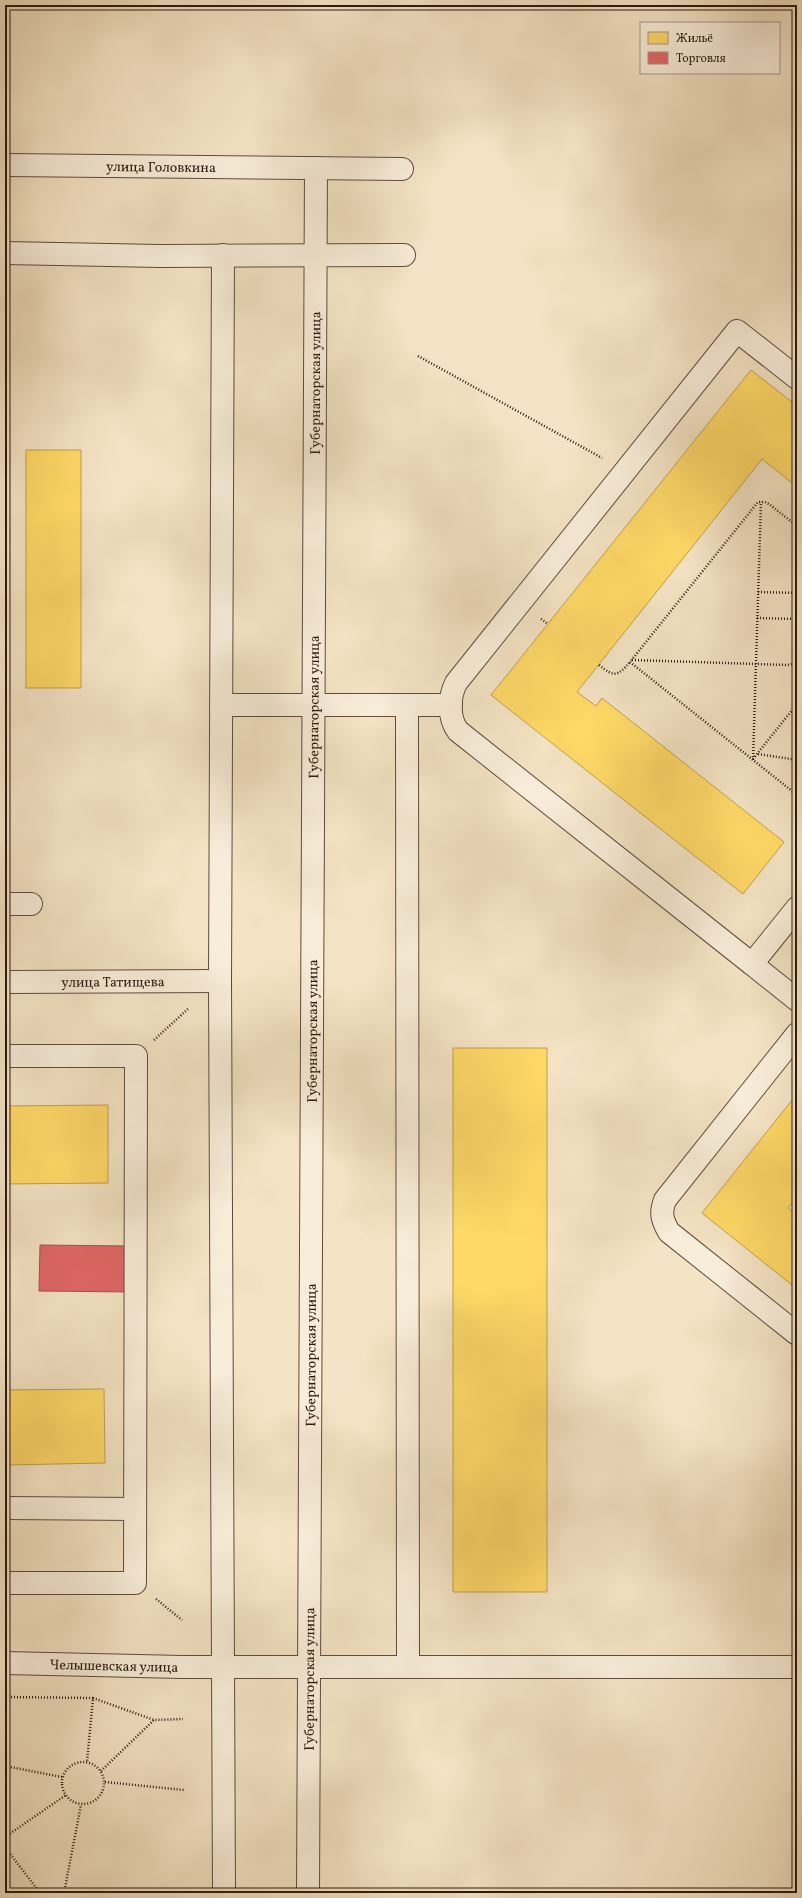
<svg xmlns="http://www.w3.org/2000/svg" width="802" height="1898" viewBox="0 0 802 1898" font-family="Vollkorn,serif">
  <style>
    .homes { fill: #ffd966; stroke: #c09f4c }
    .shops { fill: #e06666; stroke: #aa4f4c }
    .lines { fill: none; stroke-linecap: round; stroke-linejoin: round }
    .minor-casing { stroke: #5e4c3d; stroke-width: 24 }
    .path { stroke: #2c1910; stroke-width: 2.5; stroke-dasharray: 1 2; stroke-linecap: butt }
    .minor { stroke: #f8edd9; stroke-width: 22 }
    .labels { text-anchor: middle; stroke-width: 4; stroke-linejoin: round; paint-order: stroke }
    .street-label { font-size: 14px; fill: #2c1910; stroke: #f8edd9 }
  </style>
  <rect width="100%" height="100%" fill="#f4e3c4"/>
  <filter id="stains"><feTurbulence type="fractalNoise" baseFrequency=".005" numOctaves="4"/><feColorMatrix values="0 0 0 0 .2 0 0 0 0 .09 0 0 0 0 .02 0 0 0 .5 -.17"/></filter>
  <radialGradient id="worn" r=".72"><stop offset=".6" stop-color="#630" stop-opacity="0"/><stop offset="1" stop-color="#630" stop-opacity=".3"/></radialGradient>
  <path class="homes" d="M751,370L797,406V487L762,459L577,692L596,706L602,698L784,842L743,894L491,695Z
    M26,450H81V688H26Z
    M453,1048H547V1592H453Z
    M797,1094V1196L788,1208L797,1215V1289L702,1213Z
    M108,1105V1183L5,1184V1106Z
    M104,1389L105,1463L5,1465V1390Z"/>
  <path class="shops" d="M40,1245L132,1246L131,1292L39,1291Z"/>
  <g class="lines">
    <g class="minor-casing">
      <g id="minor">
        <path id="s1" d="M5,165L402,169"/>
        <path d="M5,253L160,256L404,255"/>
        <path d="M223,255L220,981L224,1893"/>
        <path d="M797,378L737,331L456,683C449,697 448,718 458,731L752,964L797,908"/>
        <path d="M221,705H451"/>
        <path d="M407,705L408,1667"/>
        <path d="M5,904H31"/>
        <path d="M752,964L797,1000"/>
        <path id="s2" d="M5,982L220,981"/>
        <path d="M797,1034L665,1200C660,1213 662,1220 669,1232L797,1334"/>
        <path d="M5,1056H136L135,1583H5"/>
        <path d="M5,1508L135,1509"/>
        <path id="s3" d="M5,1663L182,1667H797"/>
        <path id="s4" d="M308,1893L316,168"/>
      </g>
    </g>
    <path class="path" d="M418,356L602,458
      M797,526L769,504L765,502H758L630,662L797,795
      M758,592L797,593
      M757,618L797,619
      M541,619L548,624
      M632,660L788,665L797,663
      M599,665C614,677 617,677 630,662
      M758,754L797,760
      M753,759L797,704
      M753,760L761,502
      M795,793L797,780
      M154,1040L189,1008
      M156,1599L182,1620
      M5,1697L93,1698L87,1762
      M93,1698L154,1720
      M62 1783a21 21 0 1 1 42 0a21 21 0 1 1-42 0Z
      M5,1766L62,1777
      M101,1771L154,1720L183,1719
      M105,1782L184,1790
      M5,1837L66,1795
      M5,1847L40,1893
      M64,1893L81,1805"/>
    <use href="#minor" class="minor"/>
  </g>
  <g class="labels">
    <g class="street-label">
      <text dy="5" stroke="none"><textPath href="#s1" startOffset="156">улица Головкина</textPath></text>
      <text dy="5" stroke="none"><textPath href="#s4" startOffset="1510">Губернаторская улица</textPath></text>
      <text dy="5" stroke="none"><textPath href="#s4" startOffset="1186">Губернаторская улица</textPath></text>
      <text dy="5" stroke="none"><textPath href="#s2" startOffset="108">улица Татищева</textPath></text>
      <text dy="5" stroke="none"><textPath href="#s4" startOffset="862">Губернаторская улица</textPath></text>
      <text dy="5" stroke="none"><textPath href="#s4" startOffset="538">Губернаторская улица</textPath></text>
      <text dy="5" stroke="none"><textPath href="#s3" startOffset="109">Челышевская улица</textPath></text>
      <text dy="5" stroke="none"><textPath href="#s4" startOffset="214">Губернаторская улица</textPath></text>
    </g>
  </g>
  <rect width="802" height="1898" fill="none" stroke="#f4e3c4" stroke-width="20"/>
  <rect x="6" y="6" width="790" height="1886" fill="none" stroke="#2c1910" stroke-width="2"/>
  <rect x="10" y="10" width="782" height="1878" fill="none" stroke="#2c1910"/>
  <rect x="640" y="22" width="140" height="52" fill="#f8edd9" stroke="#a69889"/>
  <rect x="648" y="32" width="20" height="12" fill="#ffd966" stroke="#a69889"/>
  <text x="676" y="42" font-size="12" fill="#2c1910">Жильё</text>
  <rect x="648" y="52" width="20" height="12" fill="#e06666" stroke="#a69889"/>
  <text x="676" y="62" font-size="12" fill="#2c1910">Торговля</text>
  <rect width="100%" height="100%" filter="url(#stains)"/>
  <rect width="100%" height="100%" fill="url(#worn)"/>
</svg>
